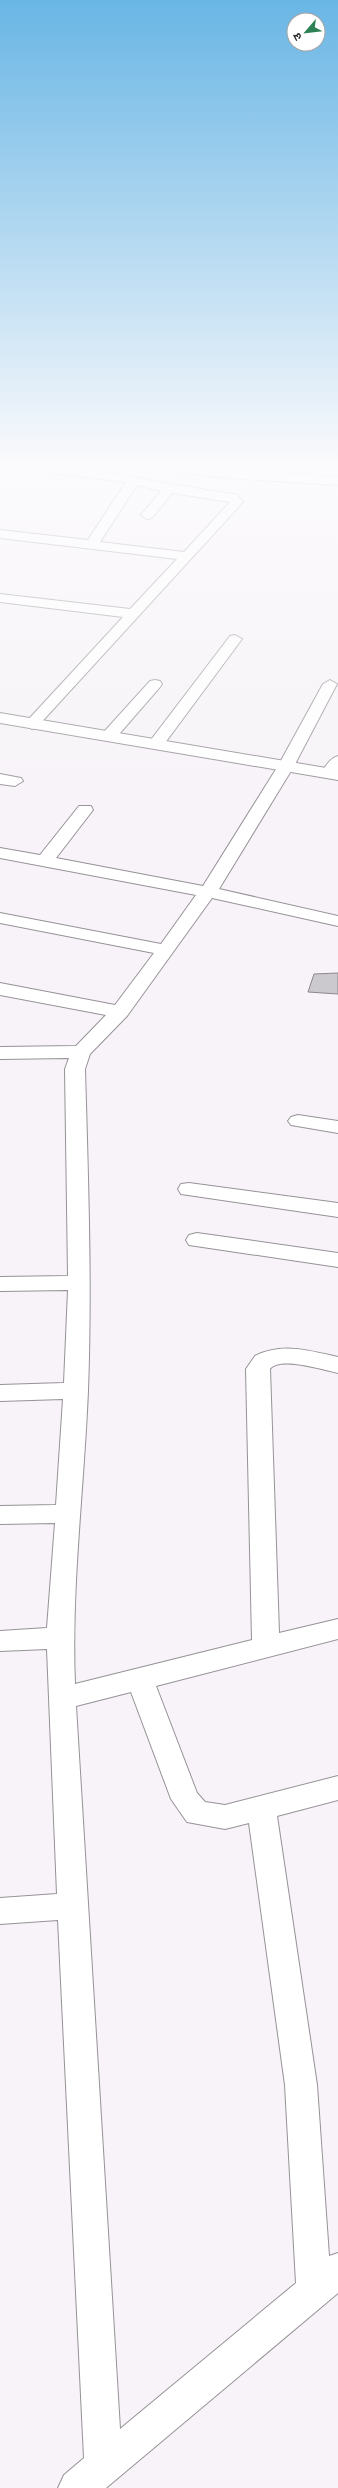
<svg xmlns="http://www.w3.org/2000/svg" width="338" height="2488" viewBox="0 0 338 2488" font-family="'PT Sans','Noto Sans Devanagari',sans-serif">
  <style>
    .building { fill: #cbc8ce; stroke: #8a888e }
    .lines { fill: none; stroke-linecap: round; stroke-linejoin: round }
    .minor-casing { stroke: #969297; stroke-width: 2 }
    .major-casing { stroke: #969297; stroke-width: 2 }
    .minor { fill: #fff; fill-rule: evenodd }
    .major { fill: #fff; fill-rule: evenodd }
  </style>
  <rect width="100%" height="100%" fill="#f7f3f8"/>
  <path class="building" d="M338,973V994L308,992L314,974Z"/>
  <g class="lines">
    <g class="minor-casing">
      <path id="minor" d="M15,465C89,465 160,484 233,494L237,495L243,502L37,727L32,729L24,724L27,721L123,617L0,602V594L130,609L177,559L0,538V530L88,540L126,482L21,469ZM137,485L161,491L141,515L147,519L152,518L172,493L230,502L184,552L100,542Z
        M149,465C211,465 276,473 338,477V485L227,478L155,469Z
        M235,635L242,639L162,747H150L148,744L150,741L230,636Z
        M155,680L160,681L162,684L160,687L114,740H102L100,737L102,734L150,681Z
        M330,680L337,684L294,766L219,889L338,916V926L212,898L127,1016L90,1054L85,1069C88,1176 92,1284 88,1391C84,1489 71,1587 75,1684L252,1640L246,1369L255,1356C282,1342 310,1351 338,1357V1373C323,1370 280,1356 270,1369L279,1633L338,1619V1639L156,1686L197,1793L205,1802L225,1805L338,1776V1800L277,1816L317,2085L329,2256L338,2253V2293L106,2488H58L64,2475L84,2458L58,1920L0,1924V1898L57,1894L47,1649L0,1651V1631L47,1628L55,1523L0,1524V1506L56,1505L63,1399L0,1401V1385L64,1383L68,1290L0,1291V1277L68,1276L65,1069L69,1058L0,1059V1047L76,1046L106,1015L0,995V983L115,1005L154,953L0,923V913L161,944L196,895L0,858V848L40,855L79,806H91L93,810L56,858L203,886L278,766L323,684ZM131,1692L171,1799L187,1822L225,1829L249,1823L285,2085L296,2283L120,2429L76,1706Z
        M338,756V772L335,776H323L321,773C326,766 330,758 338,756Z
        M0,774L21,778L23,781L15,786L0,784Z
        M298,1115L338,1121V1133L291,1125L288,1121L291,1117Z
        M189,1183L338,1203V1217L181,1194L178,1189L181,1184Z
        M197,1233L338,1253V1267L189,1245L186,1240L189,1235Z"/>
    </g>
    <g class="major-casing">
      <path id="major" d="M0,713L338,770V780L0,723Z"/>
    </g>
    <use href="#minor" class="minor"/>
    <use href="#major" class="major"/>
  </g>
  <linearGradient id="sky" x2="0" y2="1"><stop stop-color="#69b6e5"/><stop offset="0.57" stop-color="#fbfafc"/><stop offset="1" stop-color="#fbfafc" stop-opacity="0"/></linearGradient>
  <rect width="338" height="814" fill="url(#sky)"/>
  <g transform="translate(306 32) rotate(242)"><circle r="19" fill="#ffffff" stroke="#a5a5a6"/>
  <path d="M0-3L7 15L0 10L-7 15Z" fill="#2e8154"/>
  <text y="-6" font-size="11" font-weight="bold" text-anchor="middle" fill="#1f1e20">उ</text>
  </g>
</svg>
